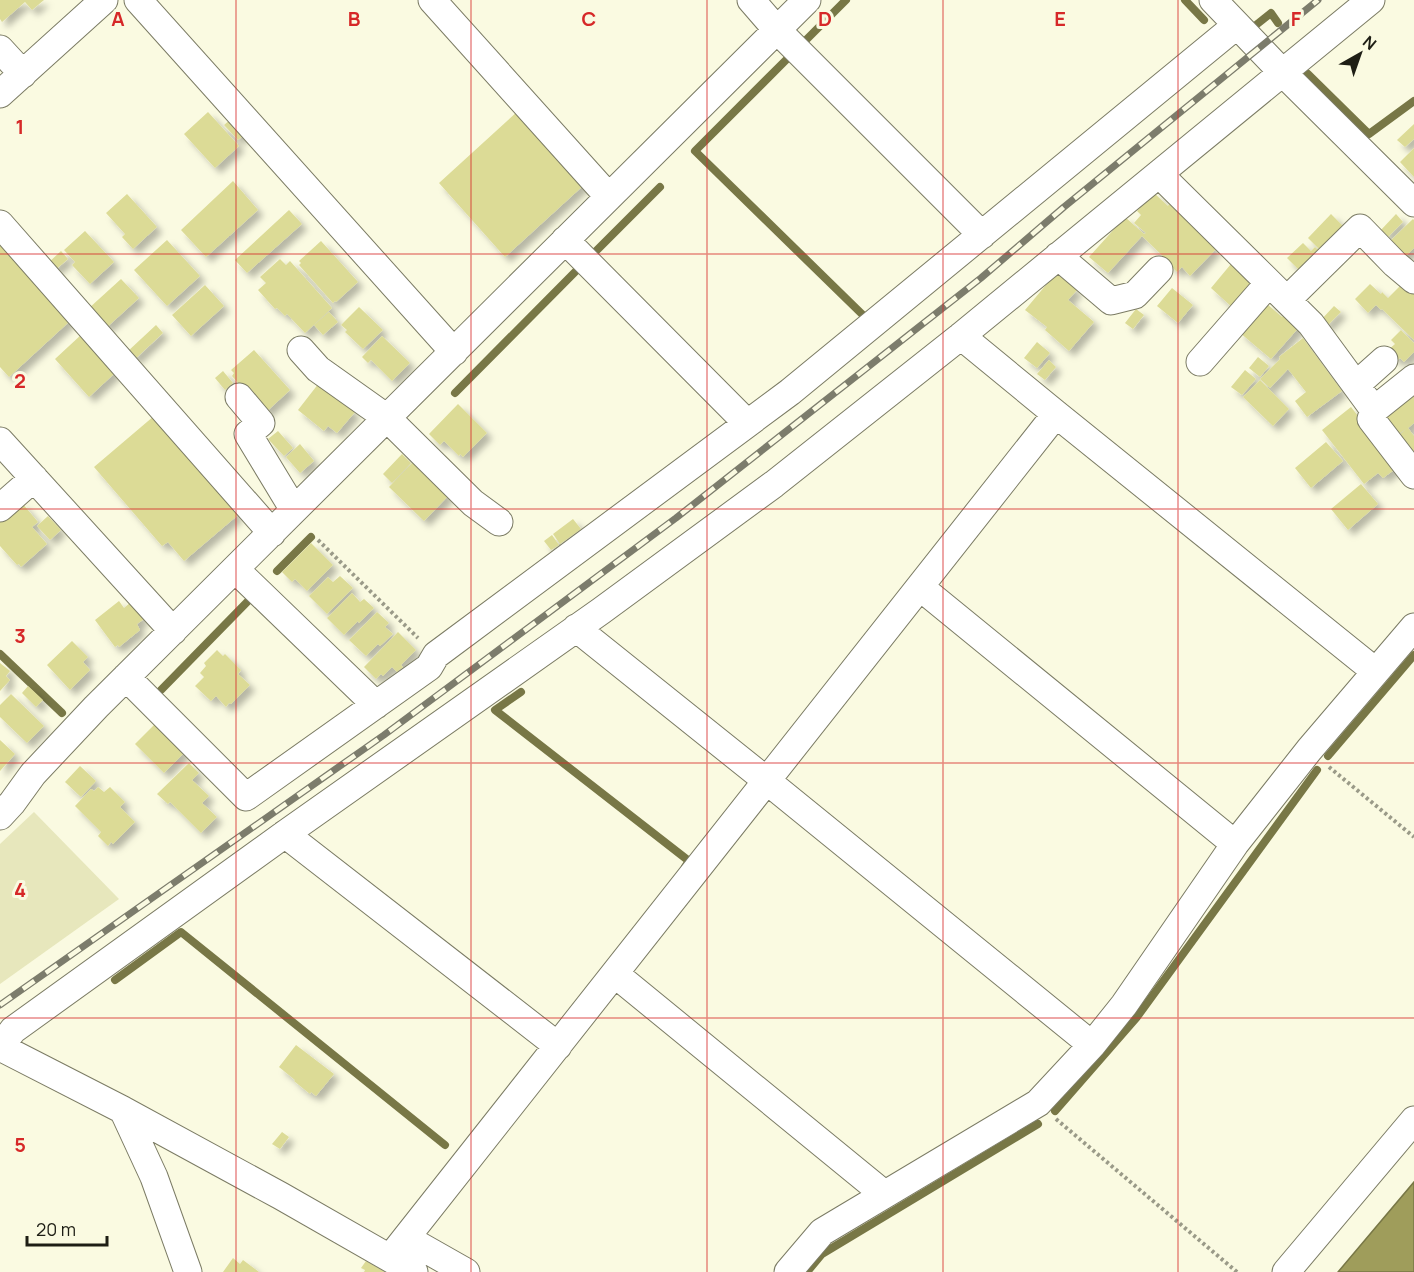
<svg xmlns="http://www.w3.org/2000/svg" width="1414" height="1272" viewBox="0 0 1414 1272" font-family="Manrope,sans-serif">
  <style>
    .green { fill: #e7e7bc }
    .water { fill: #9f9d5b; stroke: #787746; stroke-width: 1.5 }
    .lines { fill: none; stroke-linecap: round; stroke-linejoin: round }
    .stream { stroke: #787746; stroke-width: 8 }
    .building { fill: #dcdb96; filter: url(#shadow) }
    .minor-casing { stroke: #7b7b64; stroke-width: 29 }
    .path { stroke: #9a9a88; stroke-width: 4; stroke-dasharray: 3 3; stroke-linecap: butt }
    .minor { stroke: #fff; stroke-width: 27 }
    .rail-casing { stroke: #7c7c6c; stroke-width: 7 }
    .rail { stroke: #fafae1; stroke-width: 4.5; stroke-dasharray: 14; stroke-linecap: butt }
    .grid { fill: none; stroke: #d62828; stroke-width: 1.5; stroke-opacity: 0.55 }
    .grid-label { font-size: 20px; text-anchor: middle; font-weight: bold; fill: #d62828; stroke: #fafae1; stroke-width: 6; stroke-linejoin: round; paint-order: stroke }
  </style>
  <defs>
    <filter id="shadow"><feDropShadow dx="5.5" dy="5.5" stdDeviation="3" flood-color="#0004"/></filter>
  </defs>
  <rect width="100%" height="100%" fill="#fafae1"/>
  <path class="green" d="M34,812L119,899L0,984V844Z"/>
  <path class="water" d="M1414,1182V1272H1338Z"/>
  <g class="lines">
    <path class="stream" d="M1185,0L1204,20
      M1256,25L1271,13L1278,23
      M807,39L846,0
      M786,60L695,151L866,318
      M1308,74L1369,134L1414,101
      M593,254L660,187
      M455,393L578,269
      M277,571L311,537
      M0,654L62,713
      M161,690L252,597
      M521,692L495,710L689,861L685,867
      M1328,756L1414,655
      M115,980L181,932L445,1145
      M1055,1111L1137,1017L1317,770
      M807,1272L822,1254L1038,1124"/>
  </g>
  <path class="building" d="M0,0H44L32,10L25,2L2,22L0,19Z
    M519,110L585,184L505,257L439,183Z
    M208,112L239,146L215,168L184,134Z
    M232,118L246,133L238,140L224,125Z
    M1414,124V139L1405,147L1397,140Z
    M1414,148V177L1400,162Z
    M233,181L258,210L206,257L181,230Z
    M1154,193L1168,206L1169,204L1216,249L1190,276L1182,267L1177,272L1167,262L1168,261L1142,236L1108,273L1089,257L1125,217L1144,234L1146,233L1134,223L1141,215L1137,211Z
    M127,194L157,227L133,249L122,237L125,234L106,213Z
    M289,210L302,224L247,273L235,260Z
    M1331,214L1343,226L1338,231L1325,255L1308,238Z
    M1396,214L1403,222L1387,238L1380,231Z
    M1413,219L1414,220V248L1400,262L1385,246Z
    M85,231L114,262L90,284L72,265L75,262L64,250Z
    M167,240L200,276L167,306L134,270Z
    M321,241L358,282L336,302L335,301L333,303L299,265L301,263L299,261Z
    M0,243L71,320L9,377L0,367Z
    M1303,243L1311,251L1315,247L1324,255L1304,275L1287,258Z
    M61,251L68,259L54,271L47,264Z
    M280,259L286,265L290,261L332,308L305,333L287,314L285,316L277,308L275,309L258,290L266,283L260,277Z
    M1231,264L1255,286L1234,309L1211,288Z
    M1056,273L1077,290L1068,300L1094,322L1069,351L1045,330L1047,327L1025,310Z
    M121,279L139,298L106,328L88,309Z
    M1404,282L1414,292V340L1382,309L1381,310L1376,305L1368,313L1355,299L1370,284L1381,294L1382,292L1388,298Z
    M205,285L224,306L191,336L172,315Z
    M1172,288L1193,305L1178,323L1157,306Z
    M1267,304L1282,317L1286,313L1301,325L1271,359L1239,332Z
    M1334,306L1341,312L1326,327L1320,321Z
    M359,307L383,330L363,349L345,332L347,330L341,325Z
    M1136,309L1144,315L1133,329L1125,323Z
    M329,312L338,322L323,335L314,325Z
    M156,325L163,333L134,360L127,352Z
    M1401,330L1414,343V352L1404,362L1400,358L1397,361L1387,351L1395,344L1391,340Z
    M82,334L116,372L89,397L55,359Z
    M382,336L410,363L392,381L371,360L368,363L362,357Z
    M1303,338L1342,391L1307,417L1295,401L1306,392L1288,369L1270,388L1260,379L1280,359L1279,357Z
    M1037,342L1050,353L1037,368L1024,358Z
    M254,350L290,390L265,413L232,376L234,373L231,370Z
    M1258,357L1269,366L1260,377L1249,368Z
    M1049,360L1056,367L1045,380L1037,374Z
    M1245,370L1256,379L1242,395L1231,387Z
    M223,371L233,383L225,390L215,378Z
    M1260,380L1289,409L1273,426L1243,397Z
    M319,383L355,412L337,433L328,426L324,431L298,410Z
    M1406,394L1410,399L1414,396V423L1408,428L1414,436V457L1396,438L1406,429L1394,437L1377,415Z
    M458,404L487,433L463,457L460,454L459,456L444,441L440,445L429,434Z
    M1351,407L1398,467L1383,478L1378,473L1364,484L1322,430Z
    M154,416L238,515L184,561L168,542L162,546L94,467Z
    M278,431L293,448L284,456L268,439Z
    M1326,442L1343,461L1311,488L1295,468Z
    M300,444L314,461L300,473L286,457Z
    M402,454L411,463L392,483L383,474Z
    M414,461L449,495L424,521L389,487Z
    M1361,484L1378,504L1348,530L1331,509Z
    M22,503L38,522L32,527L47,544L21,567L19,564L17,565L0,546V522Z
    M48,516L61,530L50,540L37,526Z
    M573,519L581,529L560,544L553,534Z
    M552,535L559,545L551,550L544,541Z
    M311,543L333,565L307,591L295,579L292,582L282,572Z
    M340,576L353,588L327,614L309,596L328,577L333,582Z
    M352,593L360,602L364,599L374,608L359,623L358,621L344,635L327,618Z
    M119,601L124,608L131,602L144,619L137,624L140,630L119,647L118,645L115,647L95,620Z
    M377,612L389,623L385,627L393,634L380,646L378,644L366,656L349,640Z
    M398,632L416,650L401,665L403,667L397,672L392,667L383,676L381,674L376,679L364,667Z
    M72,641L88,657L83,662L90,670L70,690L47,665Z
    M217,650L223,656L225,654L241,670L238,674L250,685L231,704L229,703L226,707L216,696L211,701L195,686L204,677L200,673L206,666L204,663Z
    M0,663L10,671L6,676L10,680L0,691Z
    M28,686L43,700L36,707L22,693Z
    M11,694L44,726L27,743L0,717V705Z
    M156,723L185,752L164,773L135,744Z
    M0,740L15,754L0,771Z
    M189,763L199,773L192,780L209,796L202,803L217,817L201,833L170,802L168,804L157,794Z
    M80,766L96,781L81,797L65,782Z
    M98,787L104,792L110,787L125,802L120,807L135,822L113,844L111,842L108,846L98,836L101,832L75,806L91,789L94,791Z
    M296,1045L334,1074L316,1096L311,1092L310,1094L294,1081L295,1080L279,1067Z
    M282,1132L289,1137L280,1149L272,1144Z
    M233,1258L240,1264L243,1260L259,1272H223Z
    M366,1261L385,1272H364L365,1270L361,1268Z"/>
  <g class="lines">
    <g class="minor-casing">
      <path id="minor" d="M138,0L454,352
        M432,0L609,197
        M751,0L777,30L982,235
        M1213,0L1283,73L1414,203
        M0,49L23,74
        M0,94L104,0
        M1159,174L1311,324L1374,410L1371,419L1414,475
        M0,224L272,533
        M565,240L747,423
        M1058,256L1111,301L1135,295L1159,270
        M1287,300L1360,228L1395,264L1414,280
        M961,336L1056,414L1375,671
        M301,350L318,369L387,418L473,503L499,522
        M1200,362L1269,283
        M1356,385L1384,360
        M239,397L261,423L248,434L294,510
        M1374,410L1414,378
        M0,441L173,631
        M0,508L34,478
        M235,569L376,705
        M920,587L1235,844
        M576,628L767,781L1092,1045
        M126,677L246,797L429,667L436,655L790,392L1237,25
        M0,816L12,803L33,774L96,707L807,0
        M285,834L558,1046
        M615,974L884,1194
        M0,1047L13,1030L285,834L601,611L774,484L961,336L1371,0
        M0,1047L123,1110L281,1196L414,1272
        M123,1110L154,1177L188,1272
        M406,1238L466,1272
        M390,1258L1056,414
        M788,1272L822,1232L1038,1103L1092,1045L1124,1005L1235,844L1309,750L1414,627
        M1286,1272L1414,1120"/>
    </g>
    <path class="path" d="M318,540L418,638
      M1329,767L1414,837
      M1056,1119L1237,1272"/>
    <use href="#minor" class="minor"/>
    <g class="rail-casing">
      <path id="rail" d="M0,1005L384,735L676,518L981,278L1064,207L1318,0"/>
    </g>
    <use href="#rail" class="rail"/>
  </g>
  <path class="grid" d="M236,0V1272M471,0V1272M707,0V1272M943,0V1272M1178,0V1272M0,254H1414M0,509H1414M0,763H1414M0,1018H1414"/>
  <g class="grid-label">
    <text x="118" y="26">A</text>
    <text x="354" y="26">B</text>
    <text x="589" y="26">C</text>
    <text x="825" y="26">D</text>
    <text x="1060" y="26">E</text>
    <text x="1296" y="26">F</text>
    <text x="20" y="134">1</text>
    <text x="20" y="388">2</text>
    <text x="20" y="643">3</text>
    <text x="20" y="897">4</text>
    <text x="20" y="1152">5</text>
  </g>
  <g transform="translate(1360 54) rotate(40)" stroke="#fafae1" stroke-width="4.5" paint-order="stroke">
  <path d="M0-4.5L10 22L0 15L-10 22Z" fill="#1e1e15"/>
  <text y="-9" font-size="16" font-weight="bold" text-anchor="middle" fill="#1e1e15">N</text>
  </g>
  <path d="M27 1236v9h80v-9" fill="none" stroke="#1e1e15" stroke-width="3"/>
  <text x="36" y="1236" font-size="18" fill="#1e1e15" stroke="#fafae1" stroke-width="4.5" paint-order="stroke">20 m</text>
</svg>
